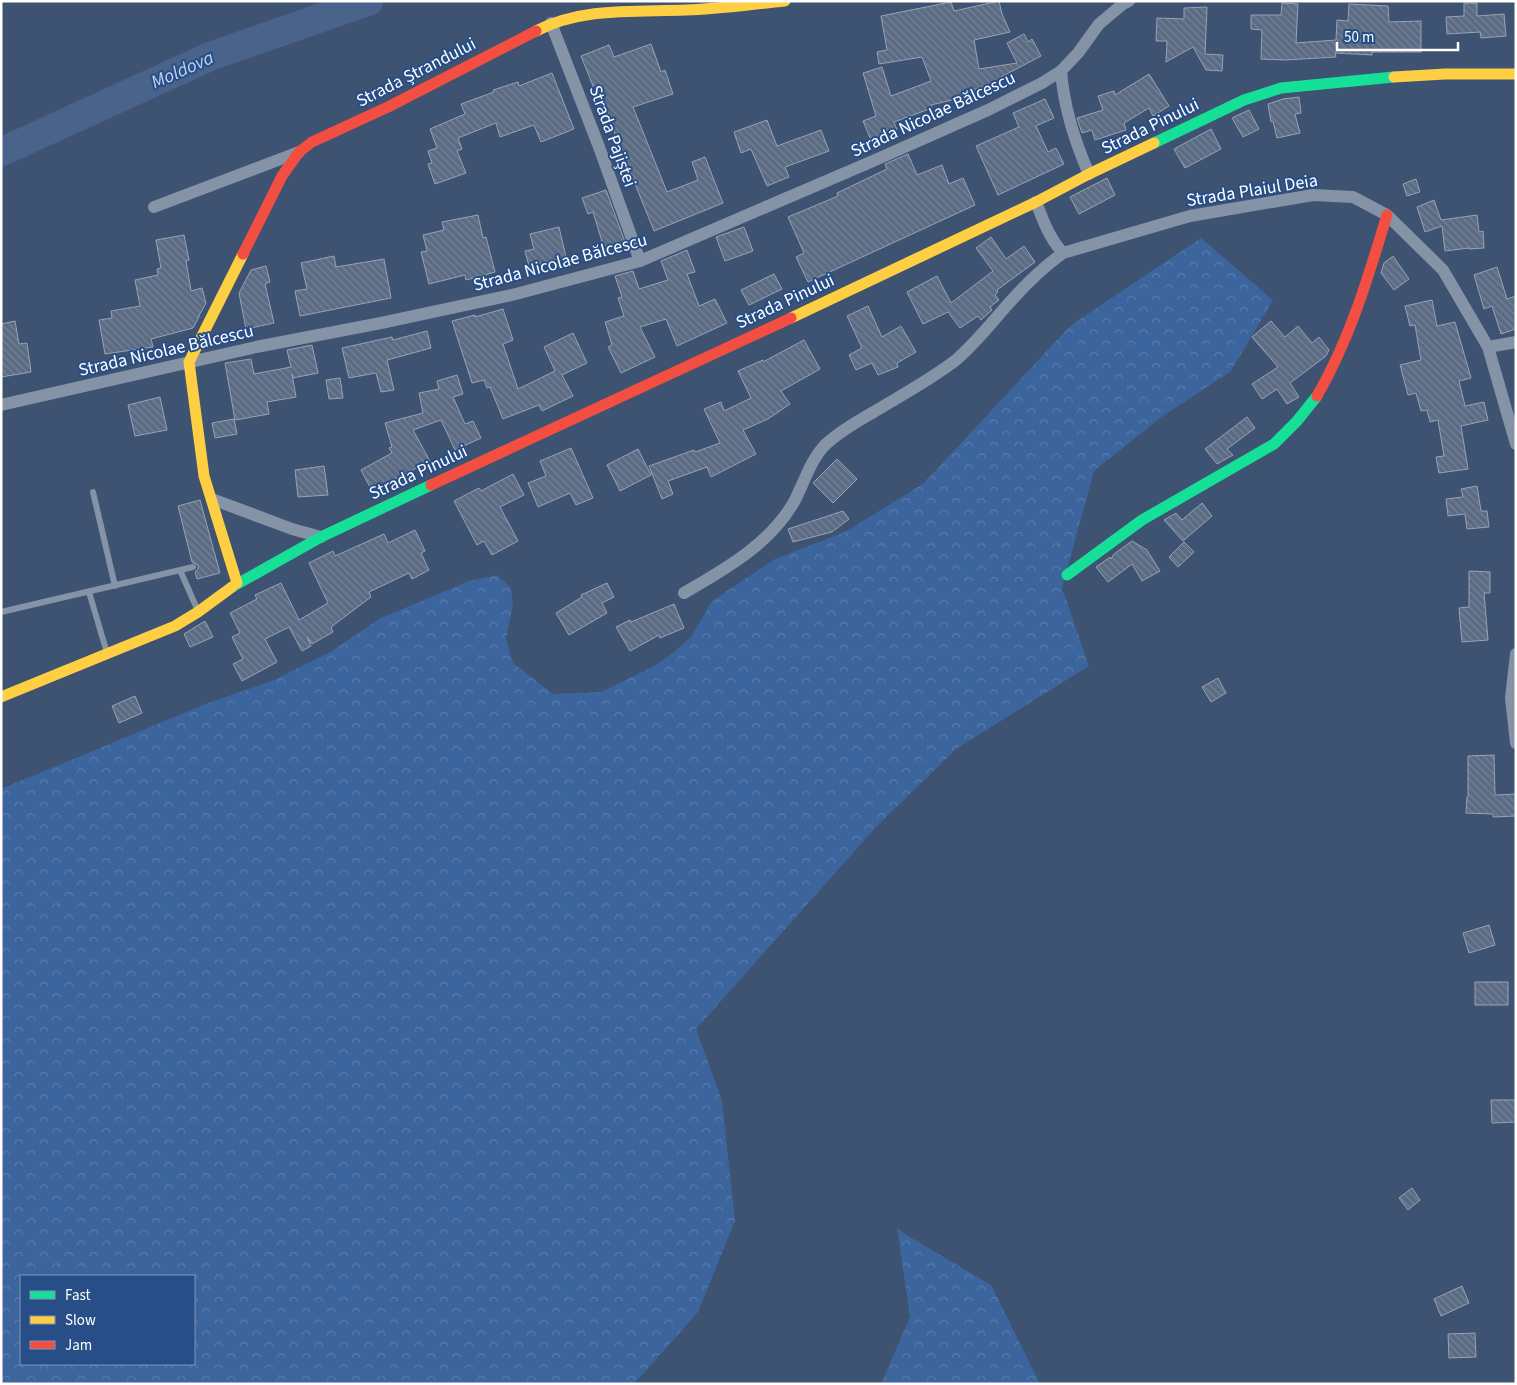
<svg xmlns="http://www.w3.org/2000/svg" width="1517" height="1385" viewBox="0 0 1517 1385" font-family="'Source Sans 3',sans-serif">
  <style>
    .forest { fill: url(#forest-crowns); fill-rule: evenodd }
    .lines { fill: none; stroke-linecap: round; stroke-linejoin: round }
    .river { stroke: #49638b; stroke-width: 29 }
    .building { fill: url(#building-back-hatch); stroke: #98a3b5 }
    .lane { stroke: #8593a7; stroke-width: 6 }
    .street { stroke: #8593a7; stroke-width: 12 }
    .fast { stroke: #16e098; stroke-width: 11 }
    .slow { stroke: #ffcf43; stroke-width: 11 }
    .jam { stroke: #f24e42; stroke-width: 11 }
    .labels { text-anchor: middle; stroke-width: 4; stroke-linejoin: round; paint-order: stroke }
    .street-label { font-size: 18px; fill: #fff; stroke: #284e87 }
    .water-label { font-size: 19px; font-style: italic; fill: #bfd4f0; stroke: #284e87 }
  </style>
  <defs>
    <pattern id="forest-crowns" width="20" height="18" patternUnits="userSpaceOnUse" patternTransform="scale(1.25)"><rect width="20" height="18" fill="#3c659d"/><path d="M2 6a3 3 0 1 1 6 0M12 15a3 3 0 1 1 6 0" fill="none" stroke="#597cac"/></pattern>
    <pattern id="building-back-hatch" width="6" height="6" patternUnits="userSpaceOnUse" patternTransform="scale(1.25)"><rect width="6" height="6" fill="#5b6b84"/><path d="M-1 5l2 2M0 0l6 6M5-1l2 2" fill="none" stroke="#748196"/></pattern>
  </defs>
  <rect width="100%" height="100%" fill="#3e5271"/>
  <path class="forest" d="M1201,238L1273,300L1231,371L1160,418L1094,471L1062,588L1089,666L956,749L877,826L696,1029L722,1101L735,1221L698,1312L634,1384H1V789L208,703L272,681L330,652L381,618L469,581L497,575L511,588L513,605L506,639L513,663L553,694L601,692L656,665L674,652L691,637L712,601L775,559L845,532L923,484L1070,326ZM21,1276H194V1364H21Z
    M897,1227L905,1234L991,1285L1040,1384H881L910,1317Z"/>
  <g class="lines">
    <path class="river" d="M1,152L211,56L369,1"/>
  </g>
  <path class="building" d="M999,1L1002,14L1010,32L974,40L979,69L1017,63L1007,43L1024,34L1028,42L1032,39L1041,56L1001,77L1002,80L964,93L965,97L931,105L932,108L894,122L897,130L871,140L863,121L876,116L863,73L882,67L891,96L931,81L922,57L879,64L877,52L887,50L881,16L951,2L954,11Z
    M1282,3L1298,4L1296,43L1336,40L1337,20L1348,21L1349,4L1388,6L1389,22L1421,21V52H1372V55L1335,53L1336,57L1285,60L1261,59L1262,30L1251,29V15H1281Z
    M1464,3H1477V16L1504,14L1506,36L1481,38L1480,32L1447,34L1446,17L1464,16Z
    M1207,7L1205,54L1223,55L1222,71L1206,70L1193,47L1166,62L1167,41H1156L1157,18L1184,19V8Z
    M651,44L661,72L665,70L673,94L633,107L667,192L698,180L692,162L705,157L723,203L654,231L611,124L603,107L599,109L591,87L593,86L581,56L609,45L614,57Z
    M552,73L574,129L541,142L534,125L500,137L496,123L458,138L462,149L457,151L466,173L435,184L428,164L432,163L428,151L437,148L430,129L465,114L461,104L494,92L493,90L518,82L519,86Z
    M1149,74L1169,106L1153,116L1149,108L1124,123L1126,130L1095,140L1092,130L1082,133L1077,118L1103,110L1098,96L1114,91L1115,95Z
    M1299,97L1301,113L1295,114L1300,133L1277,138L1273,121L1271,122L1268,104L1283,99Z
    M1045,99L1054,118L1036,126L1048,152L1056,148L1064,164L998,195L976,146L1019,127L1013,113Z
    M1249,110L1259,129L1243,137L1232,118Z
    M767,120L777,146L821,130L829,151L785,167L789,177L767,186L751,149L741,153L734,132Z
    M1211,129L1221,149L1185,168L1174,149Z
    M908,154L917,175L942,165L949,184L963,178L975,205L808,282L796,257L804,253L788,217L838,196L837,193L887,169L885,164Z
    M1107,178L1115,195L1079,214L1070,197Z
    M1416,179L1420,192L1407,196L1403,184Z
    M606,190L625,242L604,248L593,212L588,214L582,198Z
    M1434,200L1441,220L1477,215L1479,232L1483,231L1484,248L1469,249V248L1445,251L1442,226L1425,232L1417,207Z
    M478,215L483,238L486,237L495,272L466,280L465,275L429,284L421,252L427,251L423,235L444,230L442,222Z
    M559,227L566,257L529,266L525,251L534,249L530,234Z
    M744,227L753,251L725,261L716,237Z
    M184,235L189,260L186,261L191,291L202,288L206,303L200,314H199V317L193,328L151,339L153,347L105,354L99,320L112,318L111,311L140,306L135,280L158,275L157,269L161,268L156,240Z
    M991,237L1006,259L1024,246L1035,262L997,290L998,292L995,295L999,300L990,307L992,310L981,320L978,316L960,328L948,312L923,324L907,292L937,276L951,303L993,271L976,248Z
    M687,250L695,272L687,274L699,306L715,299L727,323L677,346L666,319L640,327L655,357L621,373L608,347L612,345L605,322L624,316L618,298L622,297L615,276L633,271L639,289L668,280L661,261Z
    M334,256L336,267L384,259L391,298L300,316L295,291L307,289L301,263Z
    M1393,256L1409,279L1394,290L1381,273L1384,263Z
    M266,266L270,282L265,284L274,323L246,329L239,293L251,270Z
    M1497,267L1507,299L1516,296V329L1501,334L1492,306L1484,309L1474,275Z
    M774,274L782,289L749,305L741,290Z
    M1432,300L1437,326L1455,322L1471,378L1459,381L1465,406L1484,402L1488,420L1461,426L1468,469L1439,473L1436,457L1444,456L1438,420L1430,422L1427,410L1421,411L1416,393L1408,395L1400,365L1421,360L1415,325L1410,326L1405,306Z
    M868,306L882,337L901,326L916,352L897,363L898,367L878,375L872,363L856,370L849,355L862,348L847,316Z
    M503,309L513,340L503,344L518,389L555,371L544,347L573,333L587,363L562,375L573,396L542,411L539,405L503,419L490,387L487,388L484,380L472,383L452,321L475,315V317Z
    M15,321L19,344L27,343L31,372L1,377V324Z
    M1271,321L1285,337L1298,326L1312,343L1319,337L1329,350L1326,356L1290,383L1299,397L1287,404L1277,389L1262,399L1252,384L1278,367L1252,337Z
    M427,331L431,348L387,360L394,390L381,392L376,373L349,378L342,348L392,337L393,340Z
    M804,340L820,369L781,391L790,404L768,419L743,430L756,454L711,477L707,467L668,481L673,494L662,499L649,466L694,450L695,452L720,443L704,409L721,402L724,411L751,398L738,371L763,360V362Z
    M312,345L318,373L293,378L292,374L296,397L267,402L269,414L235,420L225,363L251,359L254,374L291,367L287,350Z
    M457,375L463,394L453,397L465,424L473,421L481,438L455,450L441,420L413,430L430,461L372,491L361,470L392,453L389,448L392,447L385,423L423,413L419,393L439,389L437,381Z
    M340,378L343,398L329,399L326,380Z
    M160,397L167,430L135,436L128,405Z
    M1247,417L1255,428L1227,449L1233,455L1217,464L1205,449Z
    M234,419L237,434L215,438L212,423Z
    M571,448L593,498L576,505L570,493L538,507L528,483L546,476L540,461Z
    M638,449L651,475L620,491L607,465Z
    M837,459L857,479L833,503L813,483Z
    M324,466L328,495L298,497L295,470Z
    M513,474L524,495L500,507L518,541L492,555L484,541L477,545L454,501L479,488L481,491Z
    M1477,486L1481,511H1487L1489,527L1467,529L1465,514L1448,516L1446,499L1463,497L1461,489Z
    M200,500L220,573L197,579L195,572L198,569V565L192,562L178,506Z
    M1202,503L1212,516L1183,541L1164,520L1176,513L1182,520Z
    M843,511L849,519L832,532L793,542L788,529Z
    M415,530L425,551L421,553L429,570L412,579L409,573L369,592L371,597L331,627L333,632L312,644L307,637L311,646L302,651L289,627L265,639L277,662L242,681L233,664L243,659L232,637L240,633L230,613L257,599L255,595L281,583L299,620L328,603L309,563L333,551L335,556L384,534L388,543Z
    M1132,541L1147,550L1160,571L1142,581L1132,564L1108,582L1096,567L1110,557L1111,559L1114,554Z
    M1184,542L1194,552L1178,567L1169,557Z
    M1469,571L1490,572V593H1484L1488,640L1462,642L1459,608L1469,607Z
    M607,583L614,597L602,603L607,613L569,635L556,613L582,597L581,595Z
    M674,604L684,628L660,638L659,635L630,651L616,627L630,620L631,622Z
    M205,621L213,637L190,647L184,634Z
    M1218,678L1226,693L1211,702L1202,687Z
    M135,696L142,713L119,723L112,706Z
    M1494,755L1495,795L1516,794V816L1493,817V814L1466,813L1467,797H1468V756Z
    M1489,925L1495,945L1469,953L1463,933Z
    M1475,982H1508V1005H1475Z
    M1491,1100H1516V1122L1492,1123Z
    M1412,1188L1420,1200L1408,1210L1399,1198Z
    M1462,1286L1469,1303L1441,1316L1434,1299Z
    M1475,1333L1476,1357L1449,1358L1448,1334Z"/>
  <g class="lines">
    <path class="lane" d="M93,492L115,586
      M180,570L198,611
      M89,592L107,653
      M1,612L193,567"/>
    <path class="street" d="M551,23L599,147L640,261
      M1061,71C1064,108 1074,140 1089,174
      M1036,202C1043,220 1049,238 1063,253L1190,216L1313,195L1353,197L1387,215L1443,270L1488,347L1516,444
      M154,207L299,152
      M1488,347L1516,342
      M1,405L256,347L381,323L512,295L640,261L873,161L988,110L1042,83L1061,71L1078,53L1099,24L1123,4L1129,1
      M212,499L292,529L321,537
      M684,593C725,569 769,545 794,502C804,483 810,461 825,445C839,432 856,422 872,413C900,396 930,380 956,360C971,347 983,333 996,318C1016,294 1038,271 1063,253
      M1516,654L1511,698L1516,743"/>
    <path class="fast" d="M1154,143L1244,100L1281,88L1394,77
      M1067,575L1142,520L1274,444L1297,421L1317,396
      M232,587L321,537L431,485"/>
    <path class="slow" d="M536,31C582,7 635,12 686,10C719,9 752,4 785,1
      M1394,77L1445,74H1516
      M791,318L1036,202L1089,174L1154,143
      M237,583L204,476L189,362L243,254
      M1,697L175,626L198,612L232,587"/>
    <path class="jam" d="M243,254L282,176L299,152L312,142L388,107L536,31
      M1317,396C1350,339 1368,278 1387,215
      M431,485L791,318"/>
  </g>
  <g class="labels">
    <g class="street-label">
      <text transform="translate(416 72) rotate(-27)" y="6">Strada Ștrandului</text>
      <text transform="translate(933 114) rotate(-25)" y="6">Strada Nicolae Bălcescu</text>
      <text transform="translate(1150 126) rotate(-26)" y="6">Strada Pinului</text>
      <text transform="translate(613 136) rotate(70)" y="6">Strada Pajiștei</text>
      <text transform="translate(1252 190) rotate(-9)" y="6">Strada Plaiul Deia</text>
      <text transform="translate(560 262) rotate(-15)" y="6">Strada Nicolae Bălcescu</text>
      <text transform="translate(785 301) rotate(-25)" y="6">Strada Pinului</text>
      <text transform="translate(166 350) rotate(-13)" y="6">Strada Nicolae Bălcescu</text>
      <text transform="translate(418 472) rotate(-25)" y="6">Strada Pinului</text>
    </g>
    <g class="water-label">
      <text transform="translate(182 69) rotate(-24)" y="7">Moldova</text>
    </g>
  </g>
  <rect width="1517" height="1385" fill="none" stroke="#ffffff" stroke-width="5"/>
  <rect x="20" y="1275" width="175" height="90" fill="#284e87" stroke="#7e95b7"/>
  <rect x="30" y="1291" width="25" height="8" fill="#16e098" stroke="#7e95b7"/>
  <text x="65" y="1300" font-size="15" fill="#ffffff">Fast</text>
  <rect x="30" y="1316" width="25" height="8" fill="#ffcf43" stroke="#7e95b7"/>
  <text x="65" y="1325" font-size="15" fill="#ffffff">Slow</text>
  <rect x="30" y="1341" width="25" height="8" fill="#f24e42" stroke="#7e95b7"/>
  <text x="65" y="1350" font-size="15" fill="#ffffff">Jam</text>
  <path d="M1337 42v8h121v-8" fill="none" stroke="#ffffff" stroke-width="2.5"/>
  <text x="1344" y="42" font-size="15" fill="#ffffff" stroke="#284e87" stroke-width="4" paint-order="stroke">50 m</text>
</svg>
